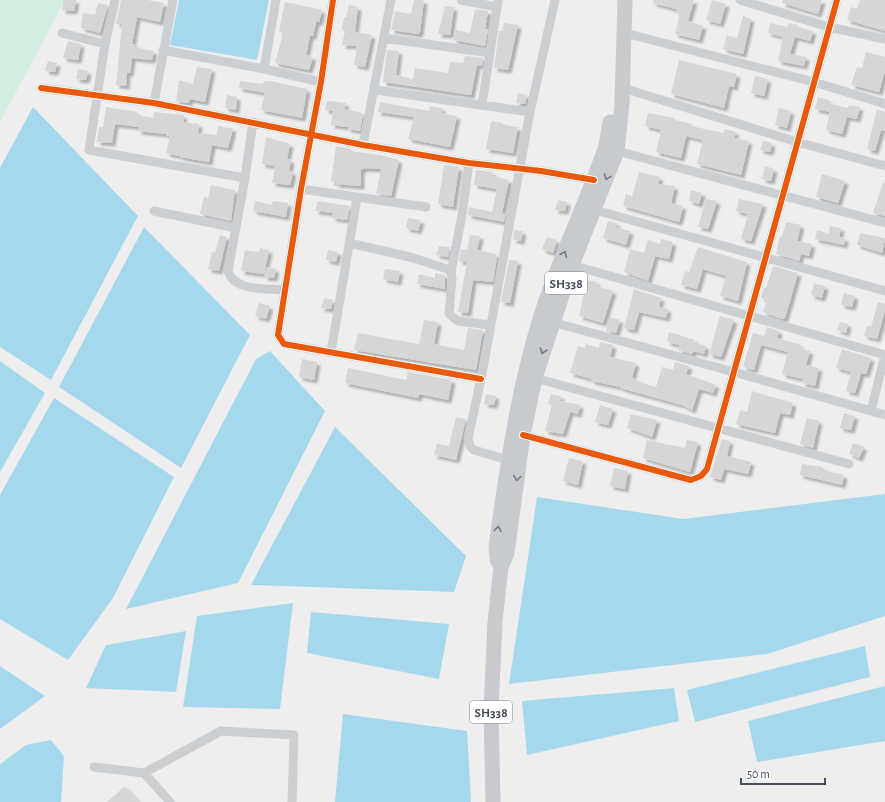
<svg xmlns="http://www.w3.org/2000/svg" width="885" height="802" viewBox="0 0 885 802" font-family="'Alegreya Sans',sans-serif">
  <style>
    .green { fill: #d2efdf }
    .water { fill: #a6d8ed }
    .building { fill: #d6d6d8; filter: url(#shadow) }
    .lines { fill: none; stroke-linecap: round; stroke-linejoin: round }
    .street { stroke: #cccfd2; stroke-width: 9 }
    .primary { stroke: #c7cacf; stroke-width: 15 }
    .cycleway-casing { stroke: #fff; stroke-width: 8 }
    .cycleway { stroke: #e8590c; stroke-width: 6 }
    .oneway { stroke: #727a84 }
    .labels { text-anchor: middle; stroke-width: 3.5; stroke-linejoin: round; paint-order: stroke }
    .shield { fill: #fff; stroke: #7d848c; stroke-width: 1 }
    .shield-label { font-size: 13px; font-weight: bold; fill: #454f5b }
  </style>
  <defs>
    <filter id="shadow"><feDropShadow dx="3.5" dy="3.5" stdDeviation="1" flood-color="#0004"/></filter>
  </defs>
  <rect width="100%" height="100%" fill="#efeeee"/>
  <path class="green" d="M0,0H65L0,122Z"/>
  <path class="water" d="M179,0H269L257,60L170,45Z
    M33,107L138,216L51,380L0,347V168Z
    M144,227L250,335L181,468L59,387Z
    M270,351L325,411L238,583L126,609L256,359Z
    M0,361L45,393L0,472Z
    M54,398L174,477L113,598L68,660L0,619V495Z
    M335,427L466,556L454,592L251,585Z
    M885,494V616L767,654L509,684L537,497L683,519Z
    M293,603L280,709L183,707L197,616Z
    M311,612L449,624L439,679L307,653Z
    M186,631L176,692L86,688L106,645Z
    M865,646L870,677L695,722L687,690Z
    M0,666L45,696L0,729Z
    M885,686V741L757,762L748,721Z
    M674,688L679,721L527,755L522,701Z
    M343,714L467,731L471,802H335Z
    M51,740L64,756L61,802H0V764L26,745Z"/>
  <path class="building" d="M64,0H76L74,11L62,10Z
    M121,0H148L164,3L160,22L137,17L132,44H135L134,47L154,51L152,60L132,58L130,73H127L126,86L116,85L122,24H116Z
    M414,0H424L420,32L418,34L391,30L395,11L411,14Z
    M653,0H694L688,21L703,26L699,40L675,34L680,14L676,13V9L653,3Z
    M712,0L726,4L720,24L706,20Z
    M783,0H822L818,14L782,3Z
    M860,0H885V31L847,20L851,7L857,9Z
    M285,2L322,10L319,22H316L313,36H310L306,55L313,57L309,70L275,63L283,33L279,31Z
    M98,3L108,5L100,33L81,28L83,13L95,15Z
    M349,5L358,7L355,32L372,35L365,67L354,65L357,46L342,45L345,31L342,30L344,17L346,18Z
    M445,6L454,7L450,35L438,34Z
    M475,9L488,11L485,29H488L485,46L453,40L456,30L470,33Z
    M743,16L751,19L743,54L723,49L727,35L737,38Z
    M504,23L518,25L508,70L494,68L499,31H502Z
    M770,23L787,27L788,23L798,25L797,27L813,31L810,41L795,37L790,54L806,57L804,66L778,61L783,37L768,33Z
    M68,41L81,44L78,60L63,58Z
    M387,50L399,51L396,75L413,79L415,68L448,73L450,62L463,63L465,56L483,58L482,66L477,65L471,95L383,82Z
    M866,52L885,57V70L879,92L851,85L857,67L862,68Z
    M679,60L737,74L734,87L729,86L724,108L671,94Z
    M48,61L57,63L55,72L45,71Z
    M197,67L212,69L205,102L190,99L189,102L187,103L176,101L179,80L193,84Z
    M78,69L88,71L86,80L76,79Z
    M755,76L768,79L764,96L751,93Z
    M240,81L263,84L264,81H270L307,89L302,118L261,110L265,93L239,88Z
    M518,93L527,95L525,104L516,103Z
    M227,95L237,97L236,110L225,108Z
    M818,97L829,100L828,103L848,108L849,105L860,107L857,119L847,117L842,134L826,130L830,112L815,109Z
    M327,101L346,103L344,109L363,113L360,131L348,129V127L331,125L333,111L325,110Z
    M380,102L429,111L430,106L442,108V113L457,116L450,147L408,139L414,117L378,112Z
    M106,107L137,112V115L153,118L154,112L184,115L183,122L199,124L198,133L217,135L218,126L233,128L228,148L212,145L209,162L180,157V156L166,153L170,136H166V134L138,131L139,127L115,124L112,143L97,142L99,127H103Z
    M779,108L791,111L787,128L775,125Z
    M877,110L885,112V131L881,130L875,151L867,149Z
    M648,113L675,118V120L692,124L691,126L723,133L725,129L736,132L734,138L749,141L741,175L697,164L703,140L686,136L681,158L656,152L661,130L645,126Z
    M491,121L503,123V125L518,127L513,153L486,149Z
    M266,137L290,144L287,159L291,160L289,171L293,172L290,185L272,183L275,166L262,164Z
    M763,141L772,143L770,152L760,150Z
    M336,146L351,149L350,151L380,155L399,160L391,196L376,194L381,169L364,168L361,170V186L336,184V182H331Z
    M444,165L459,167L453,207L438,204Z
    M765,166L774,169L771,181L762,179Z
    M476,170L493,172L492,176L509,180L502,213L505,214L504,222L468,215L469,207L492,212L497,189L474,185Z
    M639,172L660,177L658,184L675,186L671,203L683,206L679,222L623,206L626,194L632,196Z
    M822,174L845,181L838,203L816,197Z
    M883,182L885,183V216L873,213Z
    M211,185L235,190L231,221L200,214L204,197L208,198Z
    M691,190L702,193L699,204L689,201Z
    M706,199L717,201L708,229L698,227Z
    M739,199L763,204L751,241L741,239L748,214L736,211Z
    M558,200L567,202L565,211L555,210Z
    M255,201L272,205L273,201L288,203L286,217L253,211Z
    M318,201L350,206L347,220L332,218L333,213L315,211Z
    M408,218L421,220L418,231L406,228Z
    M608,221L617,223L615,227L630,231L626,245L603,238Z
    M786,222L801,225L797,241L812,244L809,256L801,254L799,261L776,254L780,236L782,237Z
    M830,226L841,228L839,237L845,238L844,245L815,239L817,230L829,234Z
    M514,230L523,231L521,241L513,240Z
    M860,233L885,238L882,253L857,245Z
    M220,235L227,237L219,271L208,269L212,252L215,253Z
    M470,235L480,236L477,250L496,254V257H497L493,282L473,280L468,313L458,312L467,262L459,261L461,249L467,250Z
    M547,237L557,240L553,253L542,249Z
    M661,239L673,242L669,259L655,256L648,281L624,272L630,249L644,253L648,240L660,244Z
    M439,246L450,247L448,257L436,255Z
    M698,247L747,262L738,301L720,296L726,276L703,269L697,289L681,285L685,271L689,272Z
    M260,248L269,250L264,274L241,271L245,250L259,252Z
    M328,250L338,252L336,262L326,260Z
    M509,260L518,261L510,303L501,302Z
    M773,266L798,273L785,318L782,319L763,312L767,300L761,298L764,287L766,288Z
    M267,267L276,269L274,278L264,277Z
    M385,269L400,271L398,282L383,279Z
    M435,273L445,275V289L417,284L419,274L435,278Z
    M587,280L597,282L596,286L613,291L603,323L579,316Z
    M814,283L825,286L822,298L811,295Z
    M634,289L661,298L659,307L668,309L666,318L639,312L634,330L624,328Z
    M844,293L855,296L852,307L841,305Z
    M324,298L333,300L331,309L321,308Z
    M878,302L885,304V310L877,339L864,336L867,326L871,327Z
    M259,303L270,306L266,319L255,316Z
    M720,316L734,320L721,357L709,354Z
    M610,317L620,320L616,333L606,331Z
    M424,320L438,322L434,344L464,350L468,328L483,330L476,370L354,350L358,333L419,344Z
    M840,322L848,324L846,333L837,330Z
    M767,327L779,331L777,338L801,345L800,348L810,351L806,365L819,368L815,386L802,383L803,379L782,374L788,352L780,350L761,345L754,370L743,367L753,333L764,336Z
    M669,332L695,340L694,342L706,346L704,354L693,351L692,354L678,350L680,345L667,342Z
    M600,342L613,345L610,357L636,363L632,378L637,379L636,381L656,387L662,367L673,370L675,362L689,366L686,374L716,385L713,393L699,389L692,410L682,405L620,388L621,387L591,381L592,379L570,373L578,346L585,348L586,344L599,348Z
    M842,349L871,358L866,374L861,373L855,393L846,391L851,372L836,368Z
    M302,359L317,362L314,380L299,377Z
    M348,368L406,380L408,372L452,380L448,400L419,394L418,398L345,383Z
    M752,391L793,403L790,415L780,413L775,433L736,424L740,410L747,412Z
    M486,394L496,396L494,405L484,404Z
    M551,394L561,396L560,401L580,405L578,414L570,412L563,434L545,431L552,405L548,404Z
    M600,405L613,409L608,425L595,422Z
    M844,413L855,416L851,430L840,428Z
    M631,414L657,420L652,437L627,428Z
    M456,417L466,419L456,460L434,455L437,444L449,446Z
    M807,418L819,421L813,448L800,444Z
    M722,439L730,441L727,456L751,462L748,474L724,469L721,480L710,477Z
    M647,440L685,448L687,440L698,442L690,472L643,458Z
    M853,443L864,447L859,458L849,454Z
    M569,458L583,461L578,485L563,481Z
    M802,464L823,467V470L844,475L842,485L800,475Z
    M614,468L628,471L625,489L610,486Z
    M125,786L139,802H107Z"/>
  <g class="lines">
    <path class="street" d="M115,0L105,44L89,150L245,178
      M276,0L264,69L321,82
      M333,0L321,82L301,189L278,335L284,344L481,379
      M461,0L497,7L498,0
      M740,0L829,27L885,39
      M62,33L105,44
      M625,33L814,82L885,104
      M384,38L490,53
      M163,50L264,69
      M41,88L154,103L363,145L469,163L541,171L594,180
      M623,88L797,142L885,166
      M375,90L530,112L555,0
      M154,103L173,0
      M482,105L497,7
      M253,122L245,178L228,271C235,292 265,288 284,290
      M363,145L391,0
      M617,151L885,223
      M301,189L426,207
      M595,210L885,291
      M154,211L236,228
      M349,243L410,257L447,269L451,272L452,278L449,314L458,321L490,325
      M572,265L885,355
      M451,272L462,215L469,163
      M552,322L734,372L885,415
      M331,352L357,198
      M535,378L849,464
      M871,411L885,355
      M523,435L691,480L701,476L707,469L837,0
      M508,460L474,450L470,446L468,438L481,379L530,112
      M94,767L144,773L170,802
      M144,773L221,731L294,735L292,802"/>
    <path class="primary" d="M501,567L497,559L496,546C507,469 517,393 540,319C558,260 586,205 606,146L610,122
      M493,802L491,710L495,622L501,567L507,553L523,435L535,378L572,265L617,151L622,103L625,0"/>
    <g class="cycleway-casing">
      <path id="cycleway" d="M333,0L321,82L301,189L278,335L284,344L481,379
        M41,88L154,103L363,145L469,163L541,171L594,180
        M523,435L691,480L701,476L707,469L837,0"/>
    </g>
    <use href="#cycleway" class="cycleway"/>
  </g>
  <defs><path id="oneway-chevron" d="M-2-3.5L2.5 0L-2 3.5" fill="none" stroke-width="1.6" stroke-linecap="round" stroke-linejoin="round"/></defs>
  <g class="oneway">
    <use href="#oneway-chevron" transform="translate(607 177) rotate(111)"/>
    <use href="#oneway-chevron" transform="translate(564 254) rotate(-67)"/>
    <use href="#oneway-chevron" transform="translate(543 351) rotate(108)"/>
    <use href="#oneway-chevron" transform="translate(517 478) rotate(98)"/>
    <use href="#oneway-chevron" transform="translate(498 529) rotate(-82)"/>
  </g>
  <g class="labels">
    <g class="shield">
      <rect x="545" y="272" width="42" height="22" rx="3"/>
      <rect x="470" y="701" width="42" height="22" rx="3"/>
    </g>
    <g class="shield-label">
      <text x="566" y="288">SH338</text>
      <text x="491" y="717">SH338</text>
    </g>
  </g>
  <path d="M741 778v6h84v-6" fill="none" stroke="#454f5b" stroke-width="2"/>
  <text x="747" y="778" font-size="12" fill="#454f5b" stroke="#ffffff" stroke-width="3" paint-order="stroke">50 m</text>
</svg>
